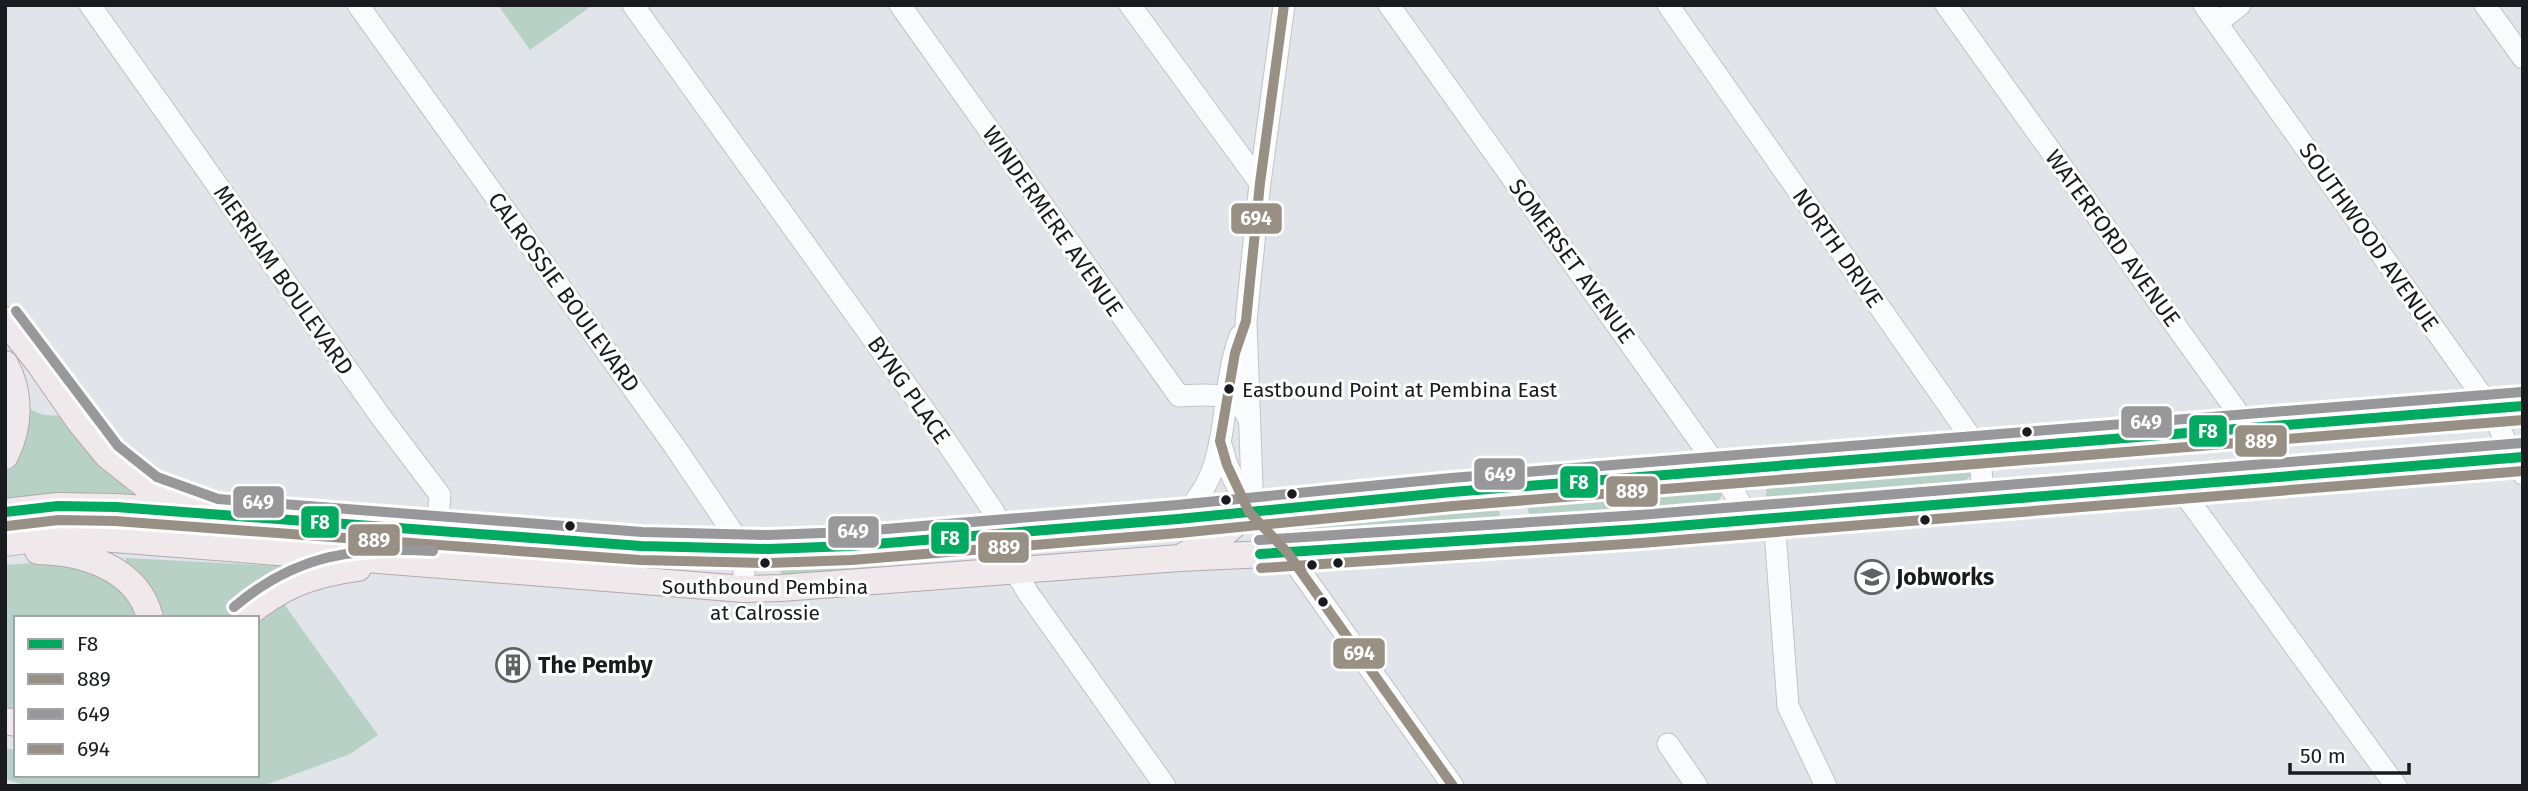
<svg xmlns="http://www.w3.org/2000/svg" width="2528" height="791" viewBox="0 0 2528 791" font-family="'Fira Sans',sans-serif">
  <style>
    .green { fill: #b8d1c7 }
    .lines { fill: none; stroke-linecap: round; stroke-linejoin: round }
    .minor-casing { stroke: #c1c3c7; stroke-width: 23 }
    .major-casing { stroke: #b4a8ac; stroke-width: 28 }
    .minor { stroke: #fafbfc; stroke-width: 21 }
    .major { stroke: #f0e9eb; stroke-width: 26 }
    .bus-1-casing { stroke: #fff; stroke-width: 16 }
    .bus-2-casing { stroke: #fff; stroke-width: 16 }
    .bus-3-casing { stroke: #fff; stroke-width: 16 }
    .bus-4-casing { stroke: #fff; stroke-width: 16 }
    .bus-1 { stroke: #01aa5f; stroke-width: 10 }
    .bus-2 { stroke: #989084; stroke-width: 10 }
    .bus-3 { stroke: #98989a; stroke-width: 10 }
    .bus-4 { stroke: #989084; stroke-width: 10 }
    .bus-dot { fill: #191b1e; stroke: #fff; stroke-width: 2.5 }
    .labels { text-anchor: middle; stroke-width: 6; stroke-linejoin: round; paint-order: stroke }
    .bus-label { font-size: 21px; fill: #191b1e; stroke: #fff; text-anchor: start }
    .street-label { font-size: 23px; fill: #191b1e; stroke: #fff }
    .poi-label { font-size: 23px; font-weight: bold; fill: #191b1e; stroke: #fff; text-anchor: start }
    .line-badge { stroke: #fff; stroke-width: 2.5 }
    .badge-label { font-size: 19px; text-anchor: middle; font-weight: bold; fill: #fff }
  </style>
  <rect width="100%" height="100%" fill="#e1e5ea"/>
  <path class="green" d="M498,5H593L530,50Z
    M27,408L44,415L64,416L161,494L5,512V456Z
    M1969,463L1973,473L1962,485L1953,490L1772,505L1765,499L1767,487L1779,478Z
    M1716,482L1725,489C1720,500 1715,506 1704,511L1539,524L1531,519L1528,510L1534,498Z
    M1492,501L1500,513L1497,523L1489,528L1311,540L1295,533L1285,522L1286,519Z
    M451,546L586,557V560L566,562L446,551Z
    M976,549L977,553L826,573L782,575L775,562Z
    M126,558L298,567V571L231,618H160L125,565Z
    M44,562L68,563L118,585L139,618H16V713L5,711V565Z
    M284,604L378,735L350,754L263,786H27L5,779V748L16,750V775H257V618Z"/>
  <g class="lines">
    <g class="minor-casing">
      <path id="minor" d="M90,5L381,417L440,495L434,565
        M358,5L675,447L744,549V589
        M633,5L937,428L994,512L1005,533L1015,571L1028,593L1165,786
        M900,5L1179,396C1207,395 1237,389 1249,420
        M1130,5L1260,183
        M1389,5L1720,470L1751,520
        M1668,5L1979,449L1984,501
        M1946,5L2249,428L2256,479
        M2204,5L2480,393C2498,418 2506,448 2523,474
        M2485,5L2523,58
        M2217,23L2240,5
        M1220,441L1227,465L1249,512L1287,552L1453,786
        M2178,485L2396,786
        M1249,512L1252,487L1246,321L1260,183L1284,5
        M1774,518L1788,706L1826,786
        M1178,519C1236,470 1216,400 1240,336
        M1668,744L1697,786"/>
    </g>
    <g class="major-casing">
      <path id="major" d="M5,320L39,363L80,422L108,456L150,489L187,503
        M5,364C21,393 20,427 5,456
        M5,512L58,506L116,507L641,546L768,549L851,546L1178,519L1452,492L2523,406
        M5,543L42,538L88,537L744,589L781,588L1180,558L1313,552L1640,529L2523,457
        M38,551C83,552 138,568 150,618
        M1185,555L1223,534L1249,512
        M243,618C280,586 309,575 358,568
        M5,721L16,723"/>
    </g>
    <use href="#minor" class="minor"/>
    <use href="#major" class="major"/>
    <g class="bus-1-casing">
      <path id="bus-1" d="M5,512L58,506L116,507L641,546L768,549L851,546L1178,519L1452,492L2523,406
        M1260,554L1640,529L2523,457"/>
    </g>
    <g class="bus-2-casing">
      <path id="bus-2" d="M7,526L59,520L115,521L640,560L768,563L852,560L1179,533L1453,506L2523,420
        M1261,568L1641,543L2523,471"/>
    </g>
    <g class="bus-3-casing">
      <path id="bus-3" d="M16,311L118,446L157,477L218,499L642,532L768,535L850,532L1177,505L1451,478L2522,392
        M1259,540L1639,515L2522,443
        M234,607C295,555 355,546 433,551"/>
    </g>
    <g class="bus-4-casing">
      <path id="bus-4" d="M1284,5L1260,183L1246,321L1235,353L1220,441L1227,465L1249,512L1287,552L1453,786"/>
    </g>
    <use href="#bus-1" class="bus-1"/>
    <use href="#bus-2" class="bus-2"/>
    <use href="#bus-3" class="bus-3"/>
    <use href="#bus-4" class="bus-4"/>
  </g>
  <defs>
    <g id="school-ring" transform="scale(1.75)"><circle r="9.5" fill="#fff" stroke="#5f6265" stroke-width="1.5"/><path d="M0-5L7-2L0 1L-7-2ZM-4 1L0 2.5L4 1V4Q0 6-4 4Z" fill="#5f6265"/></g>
    <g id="building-ring" transform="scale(1.75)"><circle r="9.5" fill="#fff" stroke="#5f6265" stroke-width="1.5"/><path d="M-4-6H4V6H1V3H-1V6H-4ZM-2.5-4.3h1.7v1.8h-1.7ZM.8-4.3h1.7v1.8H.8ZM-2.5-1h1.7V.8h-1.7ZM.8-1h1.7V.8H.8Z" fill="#5f6265"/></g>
  </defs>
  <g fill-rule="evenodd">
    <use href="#school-ring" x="1872" y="577"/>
    <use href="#building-ring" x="513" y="665"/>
  </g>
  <g class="bus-dot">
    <circle cx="1229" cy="389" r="6"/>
    <circle cx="2027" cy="432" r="6"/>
    <circle cx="1292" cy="494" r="6"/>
    <circle cx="1226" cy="500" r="6"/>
    <circle cx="1925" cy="520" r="6"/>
    <circle cx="570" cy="526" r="6"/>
    <circle cx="765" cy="563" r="6"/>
    <circle cx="1338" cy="563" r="6"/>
    <circle cx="1312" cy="565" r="6"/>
    <circle cx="1323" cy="602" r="6"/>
  </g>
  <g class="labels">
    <g class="bus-label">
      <text x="1242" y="397">Eastbound Point at Pembina East</text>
      <text x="765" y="594" text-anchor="middle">Southbound Pembina<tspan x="765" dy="26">at Calrossie</tspan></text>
    </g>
    <g class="street-label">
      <text transform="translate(1053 221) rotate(55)" y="8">WINDERMERE AVENUE</text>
      <text transform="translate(2369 237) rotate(55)" y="8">SOUTHWOOD AVENUE</text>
      <text transform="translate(2113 238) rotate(54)" y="8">WATERFORD AVENUE</text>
      <text transform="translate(1838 248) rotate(55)" y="8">NORTH DRIVE</text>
      <text transform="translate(1572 261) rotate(54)" y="8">SOMERSET AVENUE</text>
      <text transform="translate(284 280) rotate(55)" y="8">MERRIAM BOULEVARD</text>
      <text transform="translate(564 292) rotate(54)" y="8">CALROSSIE BOULEVARD</text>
      <text transform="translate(909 390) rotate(55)" y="8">BYNG PLACE</text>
    </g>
    <g class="poi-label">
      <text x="1896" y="585">Jobworks</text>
      <text x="538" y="673">The Pemby</text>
    </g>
  </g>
  <g class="line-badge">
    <rect x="1230" y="202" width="53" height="33" rx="7" fill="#989084"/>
    <rect x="2120" y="405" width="53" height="34" rx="7" fill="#98989a"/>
    <rect x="2188" y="414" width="40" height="34" rx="7" fill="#01aa5f"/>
    <rect x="2234" y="424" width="54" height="34" rx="7" fill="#989084"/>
    <rect x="1473" y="457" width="53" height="34" rx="7" fill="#98989a"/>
    <rect x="1559" y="465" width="40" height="34" rx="7" fill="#01aa5f"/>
    <rect x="1605" y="475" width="54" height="33" rx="7" fill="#989084"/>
    <rect x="232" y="485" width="53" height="34" rx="7" fill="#98989a"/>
    <rect x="300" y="505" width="40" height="34" rx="7" fill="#01aa5f"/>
    <rect x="827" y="515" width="53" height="34" rx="7" fill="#98989a"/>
    <rect x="930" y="521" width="40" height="34" rx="7" fill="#01aa5f"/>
    <rect x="347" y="523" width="54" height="34" rx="7" fill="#989084"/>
    <rect x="977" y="531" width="53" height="33" rx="7" fill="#989084"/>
    <rect x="1332" y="637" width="54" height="33" rx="7" fill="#989084"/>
  </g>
  <g class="badge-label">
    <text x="1256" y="225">694</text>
    <text x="2146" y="429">649</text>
    <text x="2208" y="438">F8</text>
    <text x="2261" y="448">889</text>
    <text x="1500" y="481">649</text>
    <text x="1579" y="489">F8</text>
    <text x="1632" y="498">889</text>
    <text x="258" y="509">649</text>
    <text x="320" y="529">F8</text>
    <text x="853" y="538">649</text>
    <text x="950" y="545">F8</text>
    <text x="374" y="547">889</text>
    <text x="1004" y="554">889</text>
    <text x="1359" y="660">694</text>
  </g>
  <rect width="2528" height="791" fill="none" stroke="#191b1e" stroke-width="14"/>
  <rect x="14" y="616" width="245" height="161" fill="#ffffff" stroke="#a3a4a5" stroke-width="2"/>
  <rect x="28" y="639" width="35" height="10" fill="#01aa5f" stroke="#a3a4a5" stroke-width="2"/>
  <text x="77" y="651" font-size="21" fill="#191b1e">F8</text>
  <rect x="28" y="674" width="35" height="10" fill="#989084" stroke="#a3a4a5" stroke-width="2"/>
  <text x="77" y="686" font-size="21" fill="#191b1e">889</text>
  <rect x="28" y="709" width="35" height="10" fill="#98989a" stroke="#a3a4a5" stroke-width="2"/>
  <text x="77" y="721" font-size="21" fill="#191b1e">649</text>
  <rect x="28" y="744" width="35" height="10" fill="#989084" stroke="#a3a4a5" stroke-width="2"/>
  <text x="77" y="756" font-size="21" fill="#191b1e">694</text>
  <path d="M2290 763v10h119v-10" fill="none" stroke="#191b1e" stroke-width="3.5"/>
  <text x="2300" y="763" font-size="21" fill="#191b1e" stroke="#ffffff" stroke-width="5" paint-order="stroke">50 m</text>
</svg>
